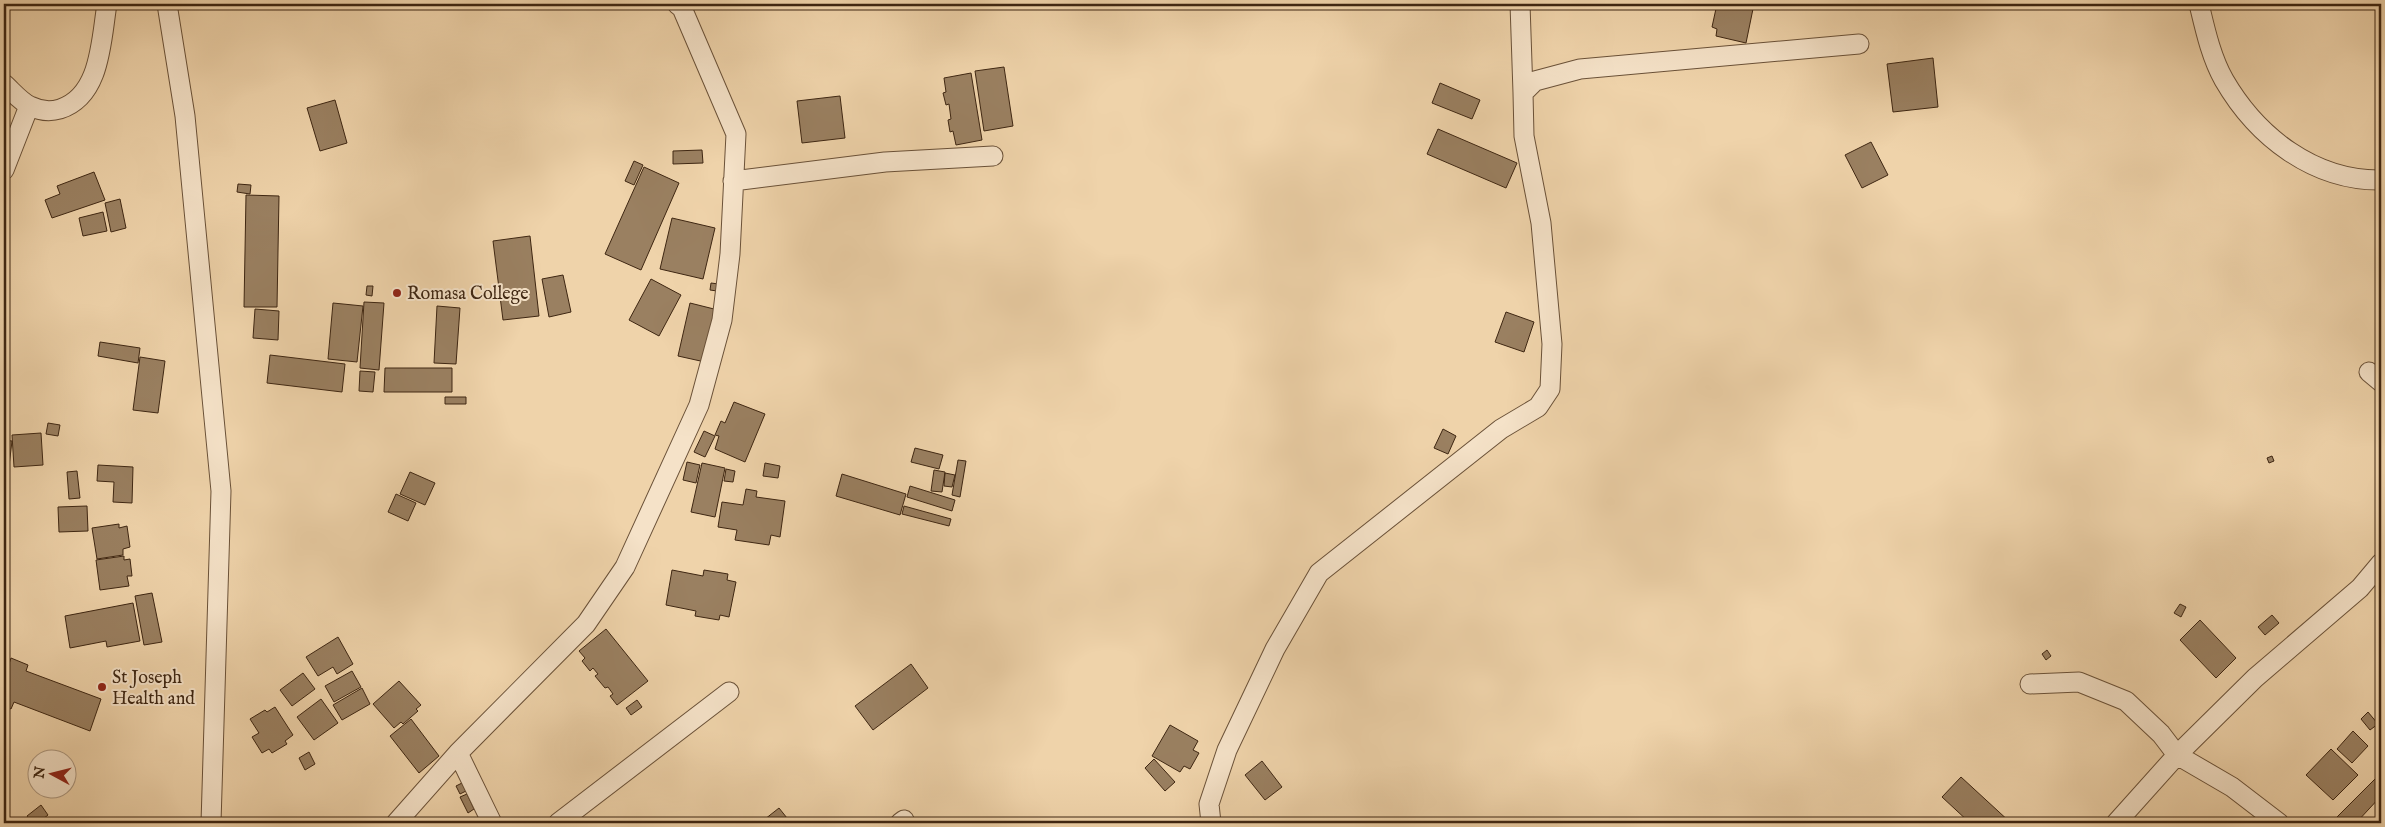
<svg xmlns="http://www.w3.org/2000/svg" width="2385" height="827" viewBox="0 0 2385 827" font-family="'IM FELL English',serif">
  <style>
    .building { fill: #9a8061; stroke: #3e2612 }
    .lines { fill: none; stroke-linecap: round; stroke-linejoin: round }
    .minor-casing { stroke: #6a5138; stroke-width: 21 }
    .minor { stroke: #f5e2c8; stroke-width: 19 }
    .poi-dot { fill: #8f2418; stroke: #f5e2c8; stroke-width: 2 }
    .labels { text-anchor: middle; stroke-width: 4; stroke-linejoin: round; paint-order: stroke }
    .poi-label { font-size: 18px; fill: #3e2612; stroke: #f5e2c8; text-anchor: start }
  </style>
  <rect width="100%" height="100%" fill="#efd3aa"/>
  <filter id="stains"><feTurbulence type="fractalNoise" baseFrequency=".004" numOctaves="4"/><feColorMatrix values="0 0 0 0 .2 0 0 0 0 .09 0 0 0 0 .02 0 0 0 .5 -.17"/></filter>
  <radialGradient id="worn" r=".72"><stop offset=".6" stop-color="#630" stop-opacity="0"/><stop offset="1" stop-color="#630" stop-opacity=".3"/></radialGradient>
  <path class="building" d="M4,4H10L4,20Z
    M35,4H50V7Z
    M1717,4H1754L1746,43L1716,36L1717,29L1712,27Z
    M1933,58L1938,107L1893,112L1887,64Z
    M1004,67L1013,126L984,131L975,71Z
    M971,73L982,140L956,145L953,131L950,132L948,120L951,119L949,104L946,105L943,93L946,92L944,78Z
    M1440,83L1480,100L1472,119L1432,103Z
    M840,96L845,138L802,143L797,101Z
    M335,100L347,143L320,151L307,108Z
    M1438,129L1517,163L1506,188L1427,154Z
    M1871,142L1888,175L1862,188L1845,155Z
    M702,150L703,163L673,164V151Z
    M634,161L643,165L634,185L625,181Z
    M644,167L679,183L641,270L605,254Z
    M94,172L105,200L52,218L45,200L60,194L57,186Z
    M238,184L251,185L250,194L237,192Z
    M246,195L279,196L277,307H244Z
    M120,199L126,228L111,232L105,203Z
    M103,212L107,231L83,236L79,218Z
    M672,218L715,228L703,279L660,269Z
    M530,236L539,316L503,320L493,241Z
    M563,275L571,312L549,317L542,279Z
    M651,279L681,295L659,336L629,320Z
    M711,283L726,285L724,292L710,290Z
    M367,286H373L372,296L366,295Z
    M364,302L384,303L379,370L360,368Z
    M333,303L363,306L357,362L328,359Z
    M690,303L718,310L705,362L678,356Z
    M437,306L460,308L456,364L434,363Z
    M255,309L279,311L278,340L253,338Z
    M1506,312L1534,322L1524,352L1495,342Z
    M100,342L140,348L138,363L98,356Z
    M270,355L345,364L342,392L267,383Z
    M140,357L165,361L158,413L133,410Z
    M385,368H452V392H384Z
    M360,371L375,372L373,392L359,391Z
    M445,397H466V404H445Z
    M734,402L765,414L745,462L715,449L719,436L715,435L721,421L725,423Z
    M48,423L60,425L58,436L46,434Z
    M1443,429L1456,436L1448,454L1434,448Z
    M704,431L715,436L705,457L694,452Z
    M41,433L43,465L14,467L12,435Z
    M4,440L12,441L9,466H4Z
    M915,448L943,455L939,469L911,462Z
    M2272,456L2274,461L2269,463L2267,458Z
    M958,460L966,461L960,497L952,495Z
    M687,462L700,465L696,483L683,480Z
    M702,463L725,468L715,517L691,512Z
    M765,463L780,466L778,478L763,476Z
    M98,465L133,467L132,503L113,502L114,482L97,481Z
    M726,469L735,471L733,482L724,481Z
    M934,470L945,472L942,492L931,491Z
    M77,471L80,498L69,499L67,472Z
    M410,472L435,483L425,505L400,494Z
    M945,473L955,475L952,487L944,486Z
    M842,474L906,494L900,515L836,496Z
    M910,486L955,500L952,511L907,497Z
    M746,489L757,491L756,497L785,501L780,537L771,535L769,545L735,540L737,530L718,527L722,502L743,505Z
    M396,494L416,503L408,521L388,512Z
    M87,506L88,531L59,532L58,507Z
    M904,506L951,519L949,526L902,514Z
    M119,524V528L127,526L130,547L123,549V555L97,559L92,528Z
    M124,556V560L130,559L132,576H127L129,586L100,590L96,560Z
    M672,570L703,576L704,570L728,574L727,580L736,582L729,617L720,615L719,620L695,616L696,611L666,605Z
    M152,593L162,642L144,645L135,596Z
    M133,603L140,641L107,647L106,641L70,648L65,616Z
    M2180,604L2186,607L2181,617L2174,613Z
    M2272,615L2279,623L2265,635L2258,627Z
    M2200,620L2236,658L2216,678L2180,640Z
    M606,629L648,681L617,705L610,696L613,694L608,687L605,688L595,676L598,674L593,668L590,671L582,661L585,658L579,651Z
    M338,637L353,664L337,674L333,667L318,676L306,657Z
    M2047,650L2051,656L2046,660L2042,654Z
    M11,658L28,665L26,671L101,699L90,731L14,702L11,709L4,706V663L9,664Z
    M911,664L928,688L873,730L855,706Z
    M352,671L361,687L334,702L325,686Z
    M303,673L315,689L292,706L280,690Z
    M399,681L421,705L416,709L418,711L403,724L401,722L394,728L373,704Z
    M362,688L370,704L342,720L333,705Z
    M321,699L338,723L314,740L297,717Z
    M637,700L642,707L631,715L626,708Z
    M275,707L293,735L285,741L287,744L272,753L269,749L262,753L252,737L259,733L250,719L265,710L267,712Z
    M2368,712L2378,724L2370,730L2361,719Z
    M411,719L439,756L419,773L390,736Z
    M1170,725L1198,741L1193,750L1199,753L1190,769L1184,766L1180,772L1152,756Z
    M2381,729V741L2375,735Z
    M2353,731L2368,746L2352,763L2337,749Z
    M2331,749L2358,775L2333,800L2306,775Z
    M309,752L315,764L305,770L299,758Z
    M1154,759L1175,782L1165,791L1145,768Z
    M1262,761L1282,787L1265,800L1245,775Z
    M2381,773V796L2356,823H2338L2335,819Z
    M1961,777L2011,823H1970L1942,797Z
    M462,783L466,791L460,794L456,786Z
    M467,794L474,809L468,813L460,797Z
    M41,805L48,815L38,823H32L27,816Z
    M779,808L791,823H760Z"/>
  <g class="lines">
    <g class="minor-casing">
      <path id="minor" d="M167,4L185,116L221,491L211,823
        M1520,4L1523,93
        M2199,4C2205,29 2211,57 2224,80C2257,137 2314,181 2381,180
        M4,84C12,91 21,102 30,106C40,111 50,112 60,109C101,96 101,40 107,4
        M4,170L29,106
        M733,181L885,162L993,156
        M2369,372L2381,382
        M2030,684L2079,682L2126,701L2161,734L2177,755L2232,787L2279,823
        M458,753L492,823
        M396,823L458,753L586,624L625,567L699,405L722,320L730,254L736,134L682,8L677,4
        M558,823L729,692
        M900,823L904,820
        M1211,823L1209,804L1227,750L1275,649L1319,573L1501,429L1538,407L1550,389L1552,344L1541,223L1524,136L1523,93L1535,81L1580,69L1859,44
        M2116,823L2177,755L2255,678L2360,588L2381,563"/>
    </g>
    <use href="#minor" class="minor"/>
  </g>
  <g class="poi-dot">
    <circle cx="397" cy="293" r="5"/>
    <circle cx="102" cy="687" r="5"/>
  </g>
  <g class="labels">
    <g class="poi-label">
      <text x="407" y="299">Romasa College</text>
      <text x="112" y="683">St Joseph<tspan x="112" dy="21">Health and</tspan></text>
    </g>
  </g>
  <rect width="2385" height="827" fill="none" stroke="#efd3aa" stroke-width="20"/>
  <rect x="5" y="5" width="2375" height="817" fill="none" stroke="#3e2612" stroke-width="2.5"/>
  <rect x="10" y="10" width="2365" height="807" fill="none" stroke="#3e2612"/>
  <g transform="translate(52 774) rotate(277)"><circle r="24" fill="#f5e2c8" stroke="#ac977f"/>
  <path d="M0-4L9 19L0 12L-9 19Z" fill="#8f2418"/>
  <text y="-8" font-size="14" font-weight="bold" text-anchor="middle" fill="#3e2612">N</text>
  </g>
  <rect width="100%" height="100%" filter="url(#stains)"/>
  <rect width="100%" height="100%" fill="url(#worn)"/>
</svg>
